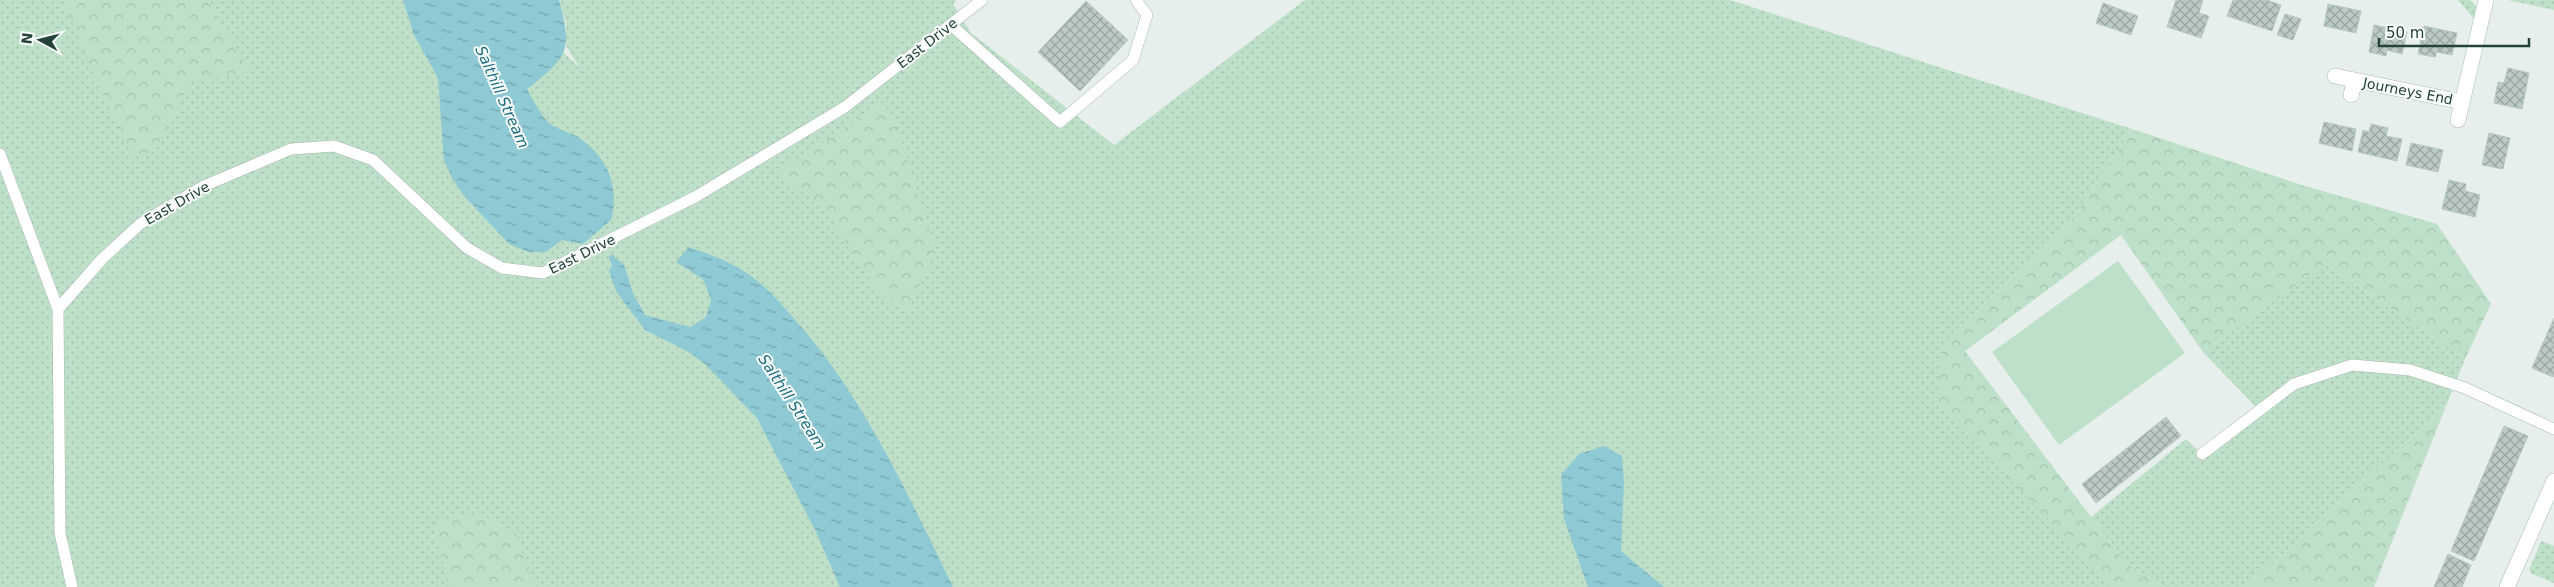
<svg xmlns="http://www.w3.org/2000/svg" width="2554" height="587" viewBox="0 0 2554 587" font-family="'DejaVu Sans',sans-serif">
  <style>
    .grass { fill: url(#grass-dots) }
    .forest { fill: url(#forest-crowns) }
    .pitch { fill: #bfe0c8 }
    .water { fill: url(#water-ripples) }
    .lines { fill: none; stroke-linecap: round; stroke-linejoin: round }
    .stream { stroke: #8ec9d4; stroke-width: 6 }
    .building { fill: url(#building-cross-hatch); stroke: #b8c9c2 }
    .service-casing { stroke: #a8b8b2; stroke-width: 12 }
    .minor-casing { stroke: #a8b8b2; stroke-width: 16 }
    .tertiary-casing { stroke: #a8b8b2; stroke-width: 16 }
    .service { stroke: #fff; stroke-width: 11 }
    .minor { stroke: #fff; stroke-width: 15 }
    .tertiary { stroke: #fff; stroke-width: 15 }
    .labels { text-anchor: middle; stroke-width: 4; stroke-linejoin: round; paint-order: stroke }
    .street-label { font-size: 14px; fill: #24423a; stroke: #f7fbf9 }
    .water-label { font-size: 15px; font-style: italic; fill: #1c6f80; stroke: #f7fbf9 }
  </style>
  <defs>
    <pattern id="grass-dots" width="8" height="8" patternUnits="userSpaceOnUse" patternTransform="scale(1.25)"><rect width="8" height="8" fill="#bfe0c8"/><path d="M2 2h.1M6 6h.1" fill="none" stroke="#a4c1ad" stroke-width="1.8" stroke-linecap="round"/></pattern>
    <pattern id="forest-crowns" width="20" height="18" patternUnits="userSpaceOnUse" patternTransform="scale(1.25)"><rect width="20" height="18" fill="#bfe0c8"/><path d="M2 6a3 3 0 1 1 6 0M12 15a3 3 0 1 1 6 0" fill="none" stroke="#a4c1ad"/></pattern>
    <pattern id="water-ripples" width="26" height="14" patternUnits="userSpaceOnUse" patternTransform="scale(1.25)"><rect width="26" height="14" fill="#8ec9d4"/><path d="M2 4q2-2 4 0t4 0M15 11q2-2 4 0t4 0" fill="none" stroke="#74a5ad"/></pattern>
    <pattern id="building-cross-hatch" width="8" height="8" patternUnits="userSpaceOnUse" patternTransform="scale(1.25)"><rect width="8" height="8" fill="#bbcac4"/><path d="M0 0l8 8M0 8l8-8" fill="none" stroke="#98a6a0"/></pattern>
  </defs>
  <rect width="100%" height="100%" fill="#e6efeb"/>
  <path class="grass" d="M0,0H508L580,68L566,46V24L559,0H956L953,4L971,33L1114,145L1305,0H1730L2132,129L2069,224L1943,343L2115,587H0Z
    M2458,0H2470L2477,7L2475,20Z
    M2508,0H2554V10Z
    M2325,264L2465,359L2446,406L2246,587H2165L2126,563L2091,517L2186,439L2202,454L2258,409L2203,352Z
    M2541,541L2554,546V583L2532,574L2529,570Z"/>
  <path class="forest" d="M63,0H207L251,72L191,82L155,150L134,158L103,96Z
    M884,102L896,125L936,251L907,313L877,292L824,207L776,173Z
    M2132,129L2302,185L2437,224L2491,304L2465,359L2325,264L2203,352L2121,235L1965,351L2126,563L2165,587H2114L1937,404L1943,343L2069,224Z
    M2446,406L2374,587H2246Z
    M475,511L516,534L535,587H449L433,523Z"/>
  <path class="pitch" d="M2118,261L2185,353L2059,445L1992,352Z"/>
  <path class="water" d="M403,0H559C573,51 568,57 527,89C533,100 539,112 547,121C555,129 569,132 578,137C607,156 620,186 611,220L583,244L562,240L546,252H529L509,244L465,197L452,178L444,161L438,78L414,35Z
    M689,247C711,255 732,262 751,276C768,288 783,306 797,322C865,399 908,495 953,587H840L816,532L757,418L705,364L687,351L645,330L616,291L609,271L616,258L624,265L633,293L645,315L690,327L706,317L711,300L703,279L676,262Z
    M1604,446L1622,456L1624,483L1621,551L1664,587H1588L1564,519L1561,475L1579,454Z"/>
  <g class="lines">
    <path class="stream" d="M612,258L618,270"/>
  </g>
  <path class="building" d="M2176,0H2203L2199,13L2209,16L2201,38L2167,27Z
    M2233,0H2267L2281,5L2272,31L2227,16Z
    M1086,1L1128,40L1080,91L1038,52Z
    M2103,3L2138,16L2131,35L2096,23Z
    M2328,4L2361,11L2356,33L2324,26Z
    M2285,14L2301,19L2293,40L2277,35Z
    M2374,25L2407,32L2402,54L2387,50L2386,56L2369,52Z
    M2424,26L2457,33L2452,55L2437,52L2435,57L2418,54Z
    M2508,68L2529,73L2522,109L2494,103L2498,82L2504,83Z
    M2324,122L2356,129L2352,151L2319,143Z
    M2371,124L2388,128L2386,136L2402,139L2397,161L2358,152L2363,130L2369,132Z
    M2489,133L2510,138L2503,169L2482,165Z
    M2411,143L2443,150L2438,172L2406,165Z
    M2449,180L2466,184L2465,191L2480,195L2475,217L2442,209Z
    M2554,318V374L2553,377L2532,368Z
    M2166,417L2181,436L2096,503L2082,484Z
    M2504,426L2528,436L2474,561L2451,551Z
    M2448,554L2471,565L2462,587H2434Z"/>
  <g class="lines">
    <g class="service-casing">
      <path id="service" d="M951,25L1060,122L1133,60L1147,15L1136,0
        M0,154L58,309L60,533L72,587
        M58,309L102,259L140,224L204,186L291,149L334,146L373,160L467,248L502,268L543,273L695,197L845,107L982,0
        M2202,454L2294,384L2352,365L2410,370L2465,388L2554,429"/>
    </g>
    <g class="minor-casing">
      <path id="minor" d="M2335,76L2462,102
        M2351,95L2355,80
        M2458,120L2486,0"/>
    </g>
    <g class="tertiary-casing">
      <path id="tertiary" d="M2507,587L2554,481"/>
    </g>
    <use href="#service" class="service"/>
    <use href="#minor" class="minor"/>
    <use href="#tertiary" class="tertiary"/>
  </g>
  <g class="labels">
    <g class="street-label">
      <text transform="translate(927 43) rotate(-38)" y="5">East Drive</text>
      <text transform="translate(2408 91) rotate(11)" y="5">Journeys End</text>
      <text transform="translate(177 203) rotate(-30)" y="5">East Drive</text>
      <text transform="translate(582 254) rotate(-26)" y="5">East Drive</text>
    </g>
    <g class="water-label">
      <text transform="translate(502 97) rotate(66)" y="5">Salthill Stream</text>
      <text transform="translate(792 402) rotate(57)" y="5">Salthill Stream</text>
    </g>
  </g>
  <g transform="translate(40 40) rotate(277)" stroke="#f7fbf9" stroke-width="4" paint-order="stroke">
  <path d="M0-4L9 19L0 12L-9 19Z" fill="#24423a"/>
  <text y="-8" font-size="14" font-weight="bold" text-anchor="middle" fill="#24423a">N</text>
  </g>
  <path d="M2379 38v8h150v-8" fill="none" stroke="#24423a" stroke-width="2.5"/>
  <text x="2386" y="38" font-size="15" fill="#24423a" stroke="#f7fbf9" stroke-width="4" paint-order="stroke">50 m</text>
</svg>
